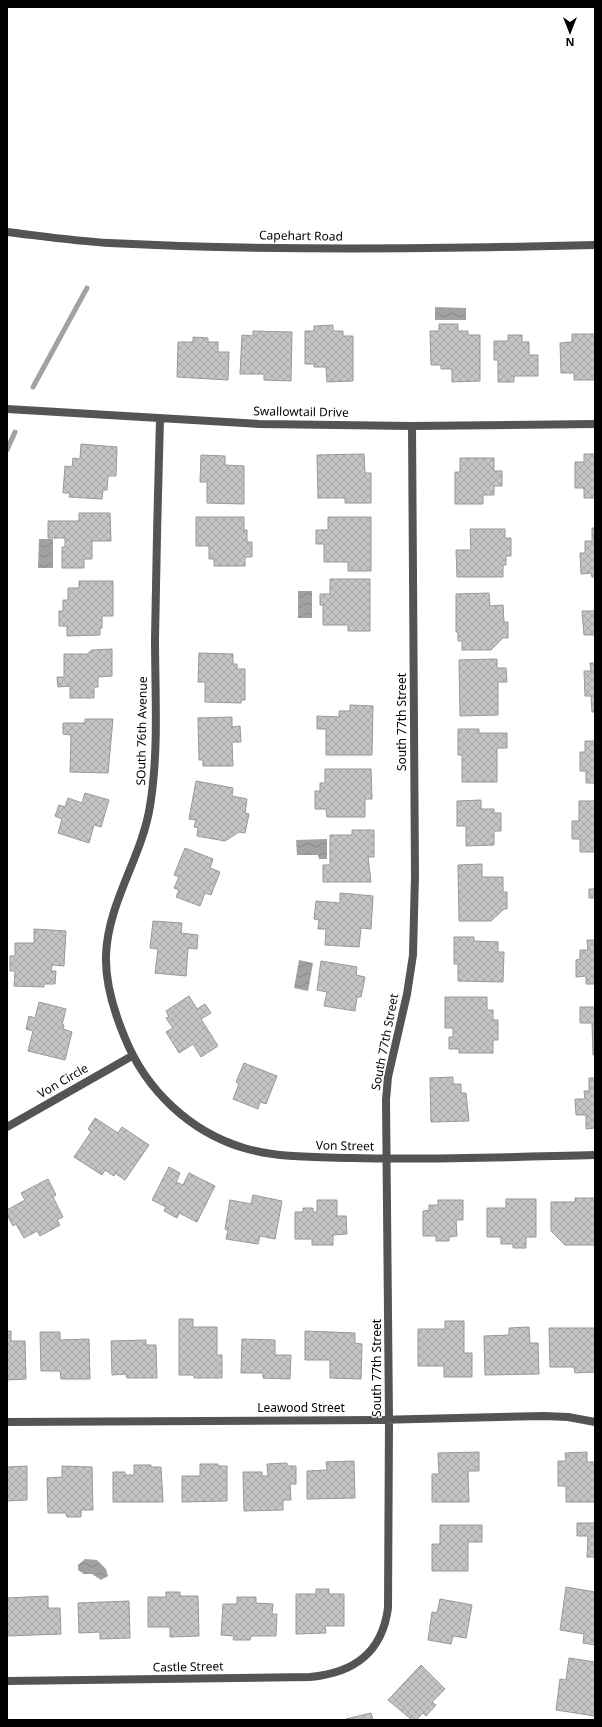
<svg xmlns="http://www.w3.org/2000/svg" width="602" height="1727" viewBox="0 0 602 1727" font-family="'Noto Sans',sans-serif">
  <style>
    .water { fill: url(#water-waves) }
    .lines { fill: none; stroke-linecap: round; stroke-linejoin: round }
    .stream { stroke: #a2a2a2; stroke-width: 5 }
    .building { fill: url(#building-cross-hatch); stroke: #989898 }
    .minor { stroke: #545454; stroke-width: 8 }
    .tertiary { stroke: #545454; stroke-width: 8 }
    .labels { text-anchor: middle; stroke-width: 3; stroke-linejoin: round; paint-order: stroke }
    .street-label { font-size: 12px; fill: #000; stroke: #fff }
  </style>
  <defs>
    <pattern id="water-waves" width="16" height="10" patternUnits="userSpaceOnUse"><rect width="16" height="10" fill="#a2a2a2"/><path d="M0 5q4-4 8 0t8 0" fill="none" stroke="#8a8a8a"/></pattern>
    <pattern id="building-cross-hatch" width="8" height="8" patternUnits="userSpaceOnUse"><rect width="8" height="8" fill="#c4c4c4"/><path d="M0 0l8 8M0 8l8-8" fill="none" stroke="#a7a7a7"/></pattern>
  </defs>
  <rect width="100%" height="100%" fill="#fff"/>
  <path class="water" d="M435,307L466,308V320H435Z
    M39,539H53V568H38Z
    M298,591H312V618H298Z
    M327,839V859H319L318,855H297L296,840Z
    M299,960L313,963L308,991L294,988Z
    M85,1559L97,1560L106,1569L108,1576L101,1580L92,1574H84L78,1570V1565Z"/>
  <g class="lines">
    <path class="stream" d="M33,387L87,288
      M7,450L15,432"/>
  </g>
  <path class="building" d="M439,324H458V331H468V335H480V381L452,382V369H441V365H431L430,331H439Z
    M333,325V331H343V336H353V381L327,382L326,367H314V364H305V331H314V326Z
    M253,331L292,332L291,381L264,380V374H240L242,335L253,336Z
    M572,334H595V380H574V373H561L560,343L572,342Z
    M508,335H522V342H529V355H538V376H514V382H498V360H494V341H508Z
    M193,337L208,338V342H218V352H229L228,380L177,377L178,342H193Z
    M81,444L117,447L116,476H108L107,490H103L102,499L69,497L70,493H63L65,466L72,467L73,458L80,459Z
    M364,454L365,473H371V503H345V498H318L317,455Z
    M584,454H595V498H584V488H575V462H584Z
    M201,455L225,456V465L244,466V504L207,503V482H200Z
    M460,458H494V471H502V486H494V495H483V504H455V472H460Z
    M79,513H110L111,541H92V559H84V568H62V547H65V538H48V521H79Z
    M196,517H244V530H247V542H252V557H245V566H214V559H209V546H196Z
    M328,517H371V571H348V562H324V544H316V530H328Z
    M592,528H595V577H592L591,573L581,574L580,553H585V541H592Z
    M470,529H505V538H511V556H506V565H503V577H457L456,550H471Z
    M330,579H370V631H348V625H323V605H320V594H330Z
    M79,581H113V616H102V628H100V635L67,636V626H59V611H63V600H68V588H79Z
    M489,593L490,606L503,605L504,622H508V638H503L491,650H462V641H458V632H456V594Z
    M582,611H595V642V635H584Z
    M112,649V676L98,677V687H94V698H70V686L58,687L57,677H64V654H87L92,650Z
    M199,653L233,654V664H237V669H245V700H241V703L205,702V682H198Z
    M497,659V668H506L507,682H498V715L460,716L459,660Z
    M590,663H595V712H592L591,696H585L584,671H591Z
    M350,705L373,706L372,755H326V729H317V716L339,717V711H350Z
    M232,717V727L240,726L241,742H232L233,766H203V760H199L198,718Z
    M85,719H113L108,773L70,772L71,735L63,734V723H85Z
    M458,729H479V733H507V748H497V782H462V755H458Z
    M585,741H595V783H586V771H580V752H585Z
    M325,769H371L372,799H365V817H327L326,809H315V791H320V783H325Z
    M196,781L233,788L232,796L247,799L245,813L249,814L245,833L239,832L225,841L197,836L198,828L194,827L196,820L189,819Z
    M85,793L109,800L101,827L94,825L89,843L58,833L62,819L55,816L59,805L65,807L68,798L82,803Z
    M481,800V809H494V813H501V831H494V845L466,846V826H457V801Z
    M579,801H595V852H580V839H572V821H579Z
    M352,830H374V857H368L371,882H323V865H330V835H352Z
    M185,848L213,859L210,868L220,872L211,895L205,893L200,906L176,897L179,890L174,888L179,877L174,875Z
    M482,864V877H503V892H507V909H504L491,921H459L458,865Z
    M589,889H595V913V898H589Z
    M340,893L373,896L371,929L361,928L359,947L325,945L326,929H318L319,920L314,919L316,901L340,903Z
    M153,921L182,923L181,933L198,935L197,949L188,948L186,976L155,973L158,949L150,948Z
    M34,929L66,931L64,966L52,965L51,971H56L55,984H44V987L14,986L15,971H10V956H15V943H34Z
    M454,937H474V941L498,942V952H504L503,982L458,981V964H454Z
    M587,940H595V984H586V976L576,977V960L580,959V950H588Z
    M321,961L357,967L356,975L365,977L361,997H357L355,1011L324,1006L327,992L317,990Z
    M189,996L197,1009L205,1004L211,1013L201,1019L218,1046L201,1057L193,1044L179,1053L166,1032L173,1028L166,1018L169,1017L166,1011Z
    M445,997H487V1010H493V1020H498V1040H493V1053H459V1049H449V1037H453V1028H445Z
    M39,1002L66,1009L62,1025H64L63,1029L72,1032L65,1060L28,1051L33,1031L26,1029L29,1016L35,1018Z
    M580,1007H595V1055H593L592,1023H580Z
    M244,1063L277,1076L266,1104L260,1102L258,1109L233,1099L239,1084L236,1082Z
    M453,1077V1084H461V1093H466L469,1121L431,1122L430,1078Z
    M589,1078H595V1128L586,1129V1115H576L575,1099H585L584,1091H589Z
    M95,1118L118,1133L122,1127L149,1145L125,1180L115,1173L114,1176L105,1170L102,1175L74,1157L91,1132L88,1129Z
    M169,1167L180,1173L176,1182L183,1185L189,1173L215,1186L197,1222L179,1213L177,1218L164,1211L166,1207L152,1200Z
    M48,1179L56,1195L53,1197L63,1217L57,1220L60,1225L40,1236L37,1231L24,1238L16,1224L13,1226L7,1215V1210L25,1200L21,1193Z
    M253,1195L282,1201L275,1239L260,1236L258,1244L226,1239L228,1230L225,1229L230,1200L251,1204Z
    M575,1198H595V1245H565L551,1231V1202H575Z
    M506,1199H536V1237H526V1248H513V1244H501V1237H487V1208H506Z
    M317,1200H337V1216H346L347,1234L333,1235V1245H312V1239H295V1212H303V1208H313V1212H317Z
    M438,1200H463V1220H456L457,1236L449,1237V1241H436V1236H423V1211L429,1210V1205H438Z
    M179,1319H193V1327H217V1355H222V1378H194V1375H179Z
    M445,1321H464V1353H472V1377H444V1366H418V1329H445Z
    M529,1327L530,1343H538L539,1374L485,1375L484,1336L509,1335V1328Z
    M549,1328H595V1372L575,1373L574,1367H550Z
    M7,1331H11V1341H25L26,1379L7,1380Z
    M305,1331L355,1333V1343L362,1344L361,1379L330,1378V1360H305Z
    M40,1332H60V1340L89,1339L90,1379H61L60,1371H41Z
    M242,1339L275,1340V1355H291L290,1379L263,1378V1373H241Z
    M146,1340V1345H156L157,1378H127L126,1374L112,1375L111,1341Z
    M479,1452V1471H468L469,1502H432V1474H439L438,1453Z
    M587,1452V1462H595V1502H566V1486H558V1461H566L565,1453Z
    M354,1461L355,1498L307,1499V1471L327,1470L326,1462Z
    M287,1463V1466H296V1484H290L291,1500H283V1510L244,1511L243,1472H262V1476H268L267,1464Z
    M200,1464H218V1466H227V1501L182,1502V1476H200Z
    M134,1465H151V1467H161L163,1502H113V1472H125V1475H134Z
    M27,1466V1500L7,1501V1467Z
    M62,1466L92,1467L93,1510H81V1517H67L66,1513H48L47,1478L62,1477Z
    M577,1523H595V1557H587L588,1536H577Z
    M440,1525H482V1542H468V1571H432V1544H440Z
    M566,1587L595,1592V1645L583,1643L584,1634L560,1630Z
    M316,1589H329V1594H344V1626H325L326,1633L296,1634V1594H316Z
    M166,1592H180V1596H198L199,1636L170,1637V1627H148V1597H166Z
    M48,1596V1608H60L61,1634L7,1636V1598Z
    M237,1597H256V1603L273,1604L272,1614H277L276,1636H251L250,1640H233L234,1636L221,1635L223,1604H237Z
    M440,1599L472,1605L466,1638L453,1636L451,1644L428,1640L432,1612L437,1613Z
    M129,1601L130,1638L100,1639V1632L79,1633L78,1603Z
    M569,1658L595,1662V1716L556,1710L560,1679L566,1680Z
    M421,1665L445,1689L432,1702L436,1705L426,1716L423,1713L416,1720H412L388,1700Z
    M371,1713L373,1720L346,1719Z"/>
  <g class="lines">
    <path class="minor" d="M7,409L259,424L412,426L595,424
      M160,419C158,492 156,566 155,639C155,694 159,751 150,806C142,857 108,902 106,955C105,984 114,1012 125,1038C146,1090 190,1132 244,1148C279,1158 316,1157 353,1158C433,1160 514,1157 595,1155
      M7,1127L132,1056
      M7,1422L376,1420L544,1416L568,1417L595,1422
      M7,1681L310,1677C354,1673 382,1653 388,1608L389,1420L386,1100L388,1077L407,994L413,955L415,875L412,426"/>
    <path class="tertiary" d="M7,232C41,236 75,241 109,243C271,251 433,249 595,245"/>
  </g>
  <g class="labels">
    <g class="street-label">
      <text transform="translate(301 236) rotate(1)" y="4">Capehart Road</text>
      <text transform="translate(301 412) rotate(1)" y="4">Swallowtail Drive</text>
      <text transform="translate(402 722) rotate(-90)" y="4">South 77th Street</text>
      <text transform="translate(142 731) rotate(-89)" y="4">SOuth 76th Avenue</text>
      <text transform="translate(385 1042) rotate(-79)" y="4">South 77th Street</text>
      <text transform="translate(63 1081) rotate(-30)" y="4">Von Circle</text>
      <text transform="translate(345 1146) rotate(1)" y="4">Von Street</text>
      <text transform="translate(377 1368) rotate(-90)" y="4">South 77th Street</text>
      <text x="301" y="1412">Leawood Street</text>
      <text transform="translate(188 1667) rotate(-1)" y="4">Castle Street</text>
    </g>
  </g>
  <rect width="602" height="1727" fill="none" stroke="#000000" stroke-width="16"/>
  <g transform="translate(570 32) rotate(180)" stroke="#ffffff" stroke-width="3" paint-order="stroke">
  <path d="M0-3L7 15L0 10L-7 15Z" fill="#000000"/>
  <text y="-6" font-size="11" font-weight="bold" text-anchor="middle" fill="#000000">N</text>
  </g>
</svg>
